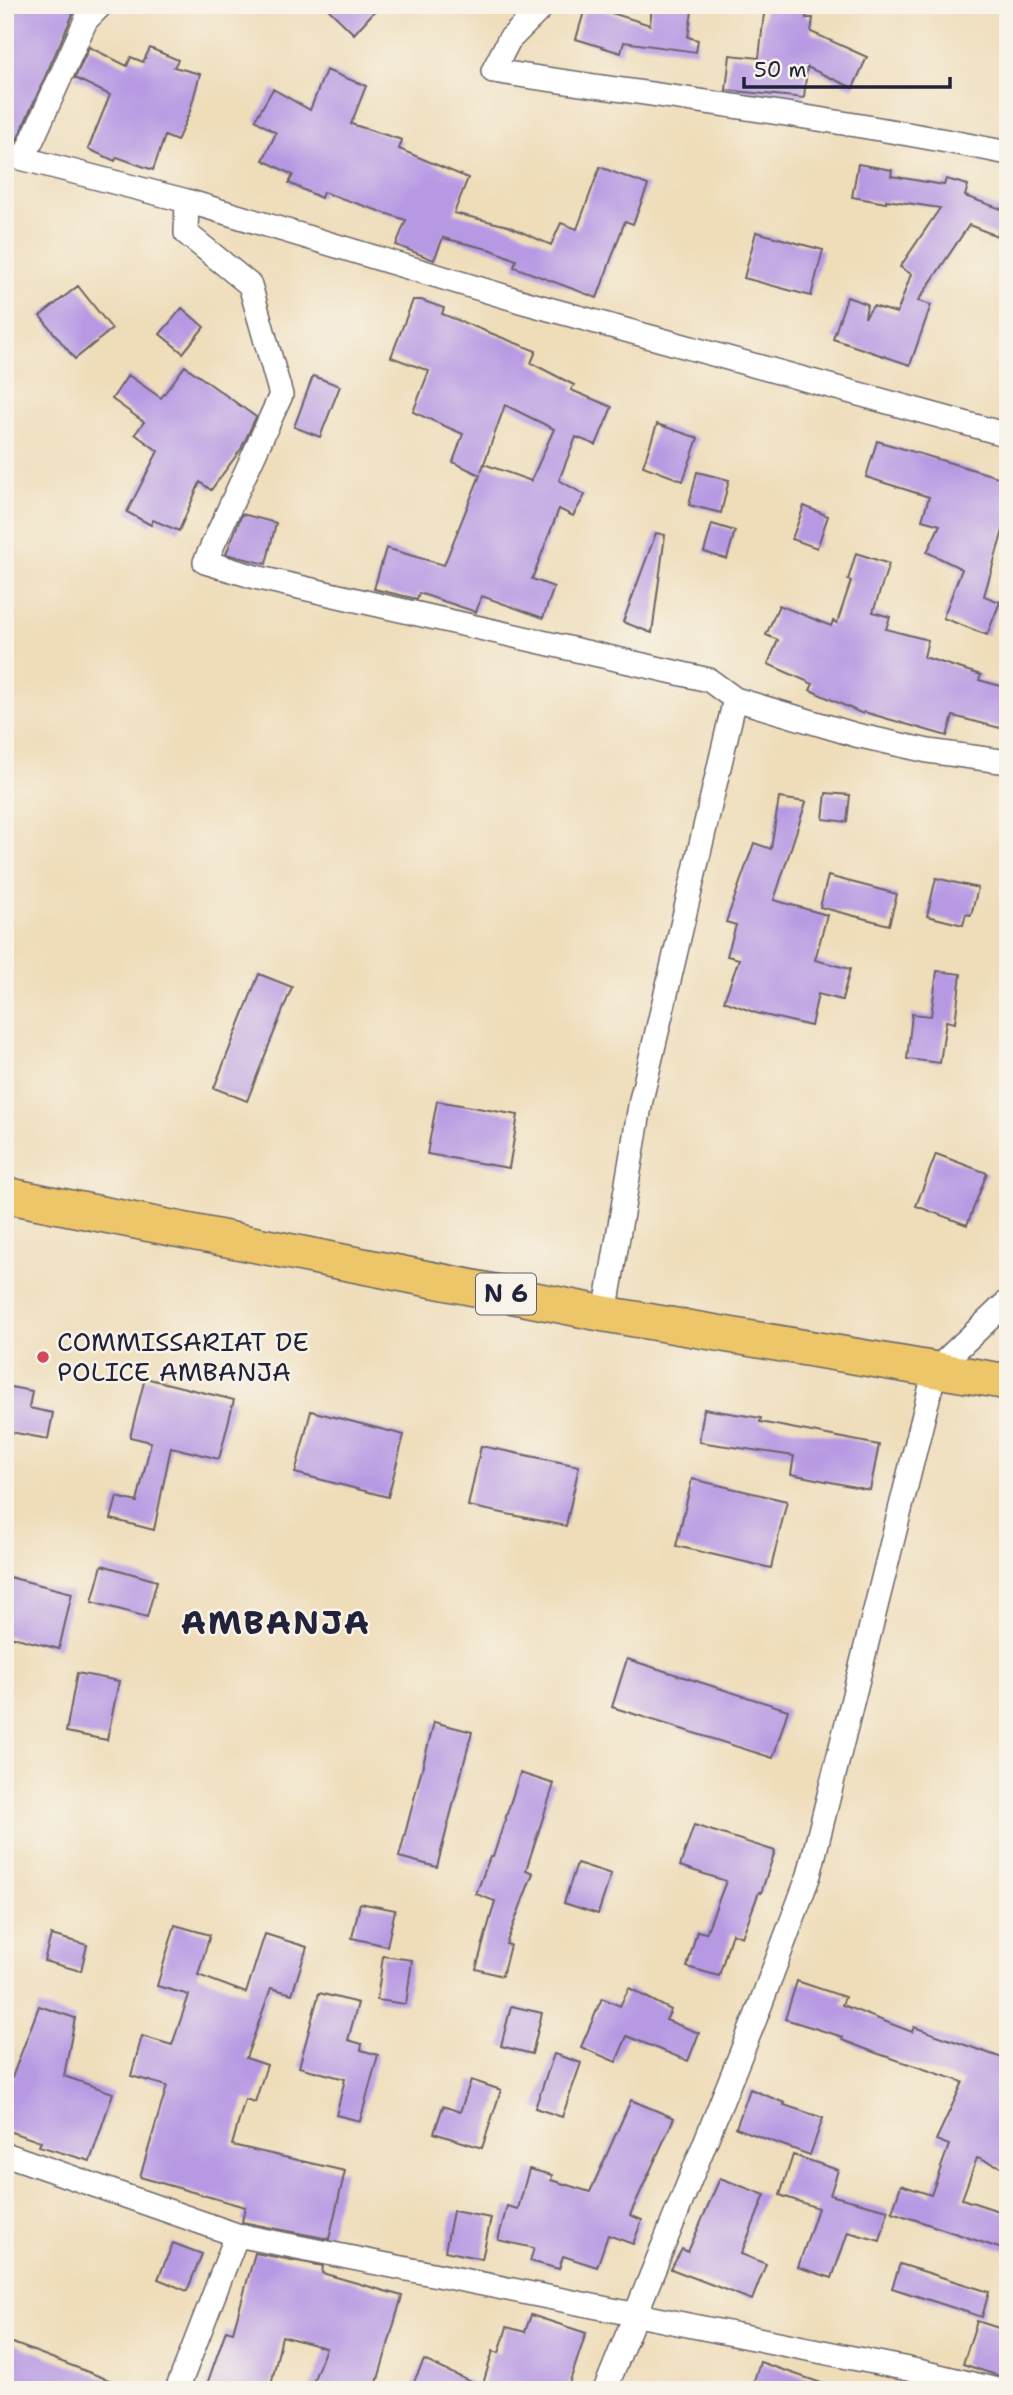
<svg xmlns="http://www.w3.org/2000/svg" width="1013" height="2395" viewBox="0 0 1013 2395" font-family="'Shantell Sans',sans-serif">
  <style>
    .building { fill: #b799e3; fill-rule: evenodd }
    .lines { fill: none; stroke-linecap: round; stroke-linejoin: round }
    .street-casing { stroke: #6a6367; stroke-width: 26 }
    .primary-casing { stroke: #6a6367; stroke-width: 38 }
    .street { stroke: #fff; stroke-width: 23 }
    .primary { stroke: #ecc669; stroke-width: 35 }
    .poi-dot { fill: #d1495b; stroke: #f7f3e8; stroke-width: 2.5 }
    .labels { text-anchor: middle; stroke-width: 5; stroke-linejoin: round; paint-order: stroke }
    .shield { fill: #f7f3e8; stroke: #62616f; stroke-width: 2 }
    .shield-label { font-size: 24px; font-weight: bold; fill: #22223b }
    .poi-label { font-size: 26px; fill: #22223b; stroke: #f7f3e8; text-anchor: start }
    .district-label { font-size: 33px; font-weight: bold; letter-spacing: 2px; fill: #22223b; stroke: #f7f3e8 }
  </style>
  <rect width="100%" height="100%" fill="#f7f3e8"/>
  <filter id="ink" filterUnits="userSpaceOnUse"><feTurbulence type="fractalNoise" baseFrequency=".0143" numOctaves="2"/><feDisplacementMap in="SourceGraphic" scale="14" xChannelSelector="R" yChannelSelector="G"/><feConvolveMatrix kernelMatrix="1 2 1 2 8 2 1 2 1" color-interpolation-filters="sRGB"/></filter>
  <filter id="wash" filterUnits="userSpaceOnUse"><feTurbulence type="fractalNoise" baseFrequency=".00686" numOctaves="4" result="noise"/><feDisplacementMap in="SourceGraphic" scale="28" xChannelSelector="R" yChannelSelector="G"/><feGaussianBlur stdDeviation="1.57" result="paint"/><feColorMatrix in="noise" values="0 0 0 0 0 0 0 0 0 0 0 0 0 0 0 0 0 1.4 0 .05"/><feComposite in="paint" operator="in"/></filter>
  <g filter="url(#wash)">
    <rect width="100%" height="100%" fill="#efddba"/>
    <g id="blocks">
      <path class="building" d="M5,5H81L73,14L17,140L5,135Z
        M324,5H380L354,34Z
        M586,5L650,25L652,5H693L688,37L698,40L696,52L624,42L621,53L576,39Z
        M765,5H808L806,18H813L811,32L867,57L853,88L807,67L804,98L726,90L730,55L759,58Z
        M89,47L127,66L131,57L143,62L150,48L178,60L174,67L200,74L190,111L177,141L165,136L153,170L117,157L115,161L88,149L110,95L75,78Z
        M326,70L366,86L351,124L402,140L399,149L468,178L454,213L508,226L551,245L561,223L577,229L600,167L648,185L633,224L625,221L597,298L514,267L516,260L492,250L443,238L434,260L396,245L406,220L323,192L321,198L289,183L293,175L263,160L276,133L255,120L273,89L310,110Z
        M858,164L892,170L891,176L944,185L946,179L968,185L965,196L1007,211L997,236L969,225L918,301L931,305L910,365L833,339L847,297L867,304L865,318L873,306L897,313L911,274L900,267L940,208L886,200V203L852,197Z
        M756,232L823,250L811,296L744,278Z
        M78,286L112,329L75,359L40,316Z
        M413,300H421L444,308L442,314L536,351L531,363L574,385L571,390L612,407L596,445L576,437L559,480L585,495L573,516L559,509L532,579L554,587L543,618L482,596L476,612L419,593L417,599L374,589L386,548L444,565L480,475L453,462L463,434L413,412L429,371L391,357ZM505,405L554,429L531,481L484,464L481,472Z
        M182,308L204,327L183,353L160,334Z
        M185,366L256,417L241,449L211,490L200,482L179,531L153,520L151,525L127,512L158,451L135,434L144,422L112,399L128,375L161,398Z
        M313,376L340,386L320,437L294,427Z
        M657,424L698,438L683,481L643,466Z
        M877,441L1008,480V529L1004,527L984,596L1000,602L987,635L943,618L962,569L927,552L940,525L922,520L929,497L866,477Z
        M697,472L729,480L721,513L689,505Z
        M804,506L828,516L817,548L792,539Z
        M242,514L276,523L266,564L226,554Z
        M712,524L735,531L727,559L704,552Z
        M656,533L665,535L652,633L623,622Z
        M856,553L889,564L873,612L890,617L886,629L928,640L924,657L981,675L979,680L1008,688V730L953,716L947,736L864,712L863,714L810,690L813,684L768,664L778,640L766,635L779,605L831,626L833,621L837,623L851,581L848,580Z
        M826,793L850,795L847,822L823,819Z
        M779,798L806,802L774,900L827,915L815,960L850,969L842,1000L818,994L811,1026L756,1013L724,1001L739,959L727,956L736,925L726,922L754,843L771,849Z
        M828,876L897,894L889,925L820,907Z
        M936,878L978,888L971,915L966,914L963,925L927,916Z
        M937,971L961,974L955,1023L946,1021L940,1063L907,1059L912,1014L931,1016Z
        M259,974L292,987L247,1101L214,1088Z
        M437,1101L518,1115L509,1168L427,1154Z
        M936,1154L987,1173L967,1225L916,1206Z
        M145,1378L234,1400L219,1459L171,1447L154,1530L111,1519L117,1497L137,1502L151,1442L130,1437Z
        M5,1386L32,1391L29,1408L53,1413L48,1439L5,1431Z
        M704,1409L761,1418L760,1422L879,1445L870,1490L791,1474L794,1456L699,1442Z
        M311,1411L404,1435L388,1497L295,1473Z
        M481,1446L579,1466L566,1526L468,1506Z
        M692,1479L787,1501L771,1568L676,1546Z
        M102,1565L157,1581L147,1617L92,1602Z
        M5,1576L72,1593L59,1649L5,1635Z
        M627,1659L788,1710L773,1758L612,1707Z
        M77,1673L119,1681L107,1740L66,1732Z
        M434,1722L472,1732L437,1867L399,1857Z
        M520,1773L554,1784L526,1870L533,1873L506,1944L510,1945L502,1976L476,1969L495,1901L476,1894L490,1857H493Z
        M694,1825L775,1851L761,1893L759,1892L742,1937L732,1933L719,1976L687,1967L697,1931L706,1933L726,1881L680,1866Z
        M577,1863L611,1874L598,1914L564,1903Z
        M360,1903L395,1910L387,1946L352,1938Z
        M175,1925L210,1935L198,1975L246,1993L265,1934L307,1947L292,1994L271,1988L246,2058L267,2065L255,2102L245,2099L232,2145L345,2171L329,2239L242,2222L245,2207L140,2177L167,2086L131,2076L142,2036L172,2045L189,1995L157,1986Z
        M51,1935L87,1945L81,1971L44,1961Z
        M383,1956L412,1960L406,2004L377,2000Z
        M797,1981L845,1997L842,2005L912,2032L914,2027L1008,2060V2169L977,2158L962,2199L1008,2214V2251L892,2212L901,2185L931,2195L949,2145L936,2140L963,2082L876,2053L842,2040L843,2037L785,2019Z
        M629,1988L671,2010L666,2020L699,2033L688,2061L627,2036L616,2062L581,2047L602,1998L620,2006Z
        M319,1993L358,2003L348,2040L362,2044L361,2050L378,2055L360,2121L336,2115L345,2079L299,2067Z
        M39,2006L75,2018L64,2076L113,2093L90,2161L39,2146L41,2142L5,2130V2096Z
        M511,2006L542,2013L532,2054L501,2046Z
        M554,2054L581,2063L562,2117L535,2108Z
        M471,2080L501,2090L482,2148L434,2133L443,2106L460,2112Z
        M750,2089L785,2103L784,2105L823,2118L810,2155L736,2128Z
        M631,2100L674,2118L630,2215L642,2220L633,2244L608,2235L597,2267L563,2256L559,2269L530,2261L534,2248L498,2240L507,2206L518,2209L529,2169L552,2175L551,2180L590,2192Z
        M793,2155L838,2170L830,2195L888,2210L880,2241L848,2232L832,2278L798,2267L818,2208L780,2195Z
        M720,2178L765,2195L741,2254L766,2264L752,2300L671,2269L682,2249L688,2252Z
        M453,2211L491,2218L482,2259L445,2251Z
        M173,2243L202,2254L187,2291L158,2279Z
        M255,2253L323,2266L322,2273L402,2296L375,2390H310L326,2348L282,2336L270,2390H205L226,2330L233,2332Z
        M900,2264L989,2292L982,2317L892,2288Z
        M531,2315L586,2333L567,2390H410L424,2360L482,2387L493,2351L499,2353L507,2327L525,2332Z
        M977,2321L1008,2331V2379L963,2364Z
        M5,2340L130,2388L129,2390H5Z
        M760,2362L830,2386V2390H751Z"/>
    </g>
  </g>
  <g filter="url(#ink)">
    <use href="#blocks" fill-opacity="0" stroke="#6a6367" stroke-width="2"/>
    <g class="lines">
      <g class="street-casing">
        <path id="street" d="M544,5L509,40L493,71C665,97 837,118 1008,153
          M5,154L187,201L527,303L1008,435
          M24,158L86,20L101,5
          M187,201L186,233L250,285L281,395L205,562L255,577L709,680L735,699L641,1100L605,1314
          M735,699L856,735L928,751L1008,762
          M5,2154L237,2235L918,2371L997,2390
          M177,2390L237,2235
          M605,2390L755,2019L809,1875L935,1370L1008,1301"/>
      </g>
      <g class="primary-casing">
        <path id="primary" d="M5,1195L605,1314L1008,1382"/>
      </g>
      <use href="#street" class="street"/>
      <use href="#primary" class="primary"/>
    </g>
  </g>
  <circle class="poi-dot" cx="43" cy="1357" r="7"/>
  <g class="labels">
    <rect class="shield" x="476" y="1273.5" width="60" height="41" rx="5"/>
    <g class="shield-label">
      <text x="506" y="1302">N 6</text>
    </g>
    <g class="poi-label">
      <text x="57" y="1351">COMMISSARIAT DE<tspan x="57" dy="30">POLICE AMBANJA</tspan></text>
    </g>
    <g class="district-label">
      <text x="276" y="1634">AMBANJA</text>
    </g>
  </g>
  <rect width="1013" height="2395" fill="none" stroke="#f7f3e8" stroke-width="28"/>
  <path d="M744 77v10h206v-10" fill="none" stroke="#22223b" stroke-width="3.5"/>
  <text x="754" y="77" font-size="21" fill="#22223b" stroke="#f7f3e8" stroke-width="5" paint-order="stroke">50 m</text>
</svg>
